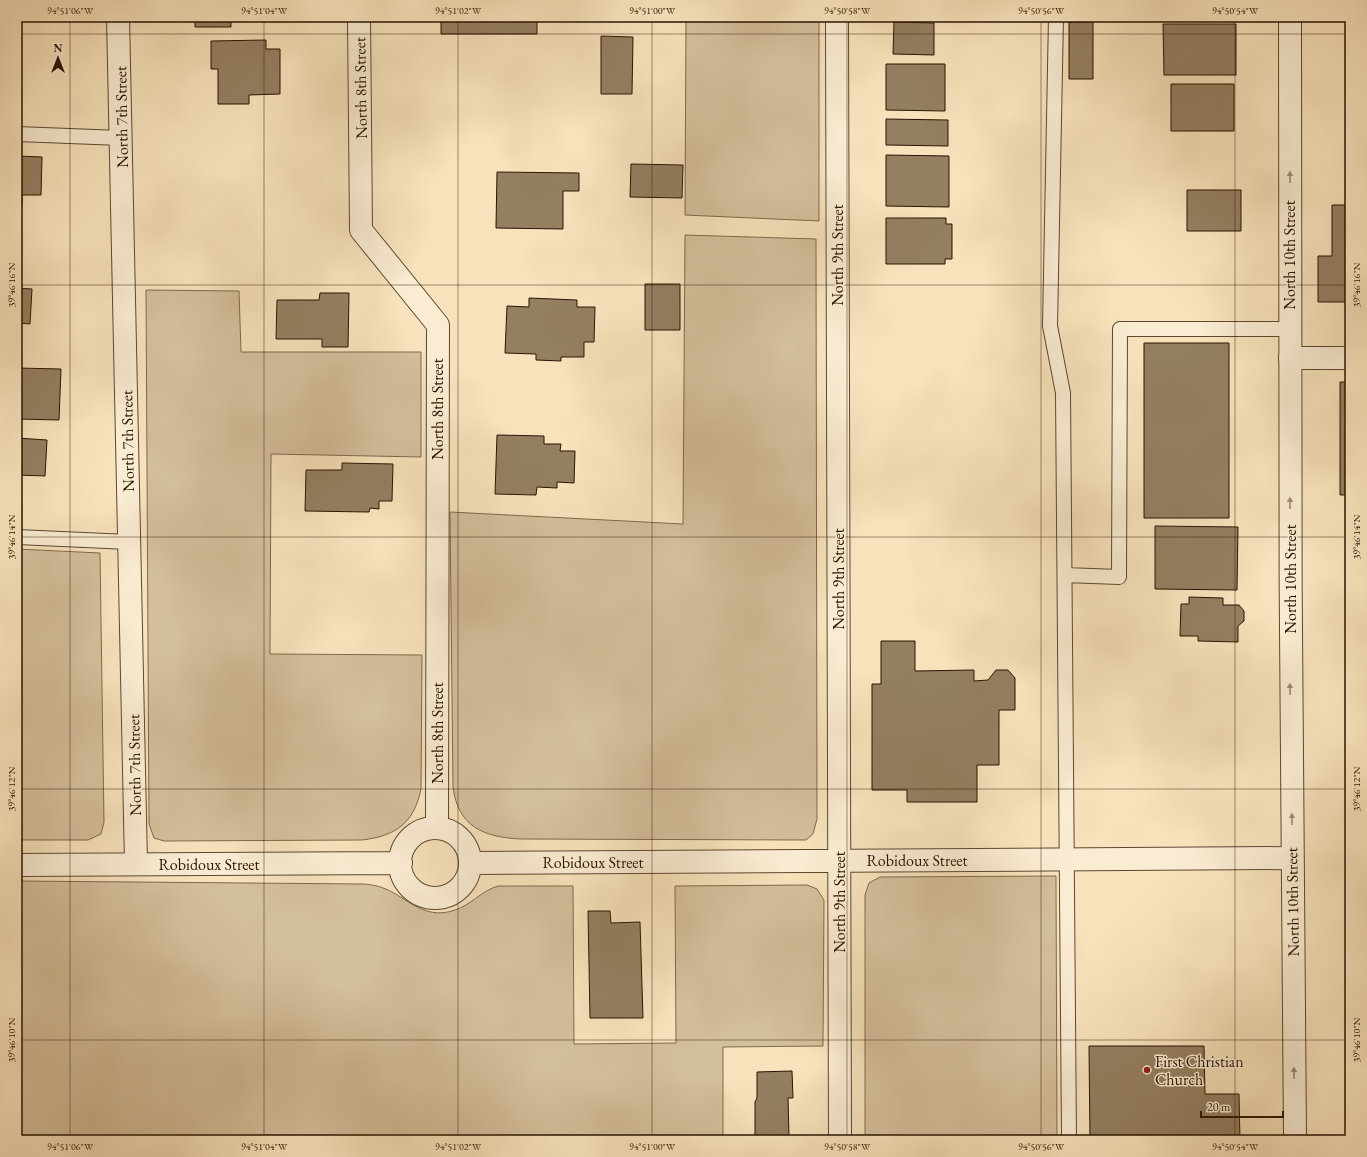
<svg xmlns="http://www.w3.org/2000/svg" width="1367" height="1157" viewBox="0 0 1367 1157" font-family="'EB Garamond',serif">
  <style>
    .green { fill: #d4bf9b; stroke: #7e6a4e }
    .building { fill: #947f61; stroke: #291400 }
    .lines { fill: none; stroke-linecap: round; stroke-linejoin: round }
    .service-casing { stroke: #5c482f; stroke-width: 16 }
    .minor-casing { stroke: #5c482f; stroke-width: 24 }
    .tertiary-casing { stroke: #5c482f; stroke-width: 24 }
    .service { stroke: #faecd3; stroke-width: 14 }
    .minor { stroke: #faecd3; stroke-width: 22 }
    .tertiary { stroke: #faecd3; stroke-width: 22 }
    .oneway { fill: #9c8b74 }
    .ticks { fill: none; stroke: #291400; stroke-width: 1; stroke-opacity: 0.45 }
    .poi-dot { fill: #8f2418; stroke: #faecd3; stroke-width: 1.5 }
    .labels { text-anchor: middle; stroke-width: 3; stroke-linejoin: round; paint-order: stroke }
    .street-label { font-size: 16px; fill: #291400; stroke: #faecd3 }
    .poi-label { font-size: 16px; fill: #291400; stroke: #faecd3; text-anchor: start }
    .neatline { fill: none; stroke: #291400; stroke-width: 1.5 }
    .ticks-label { font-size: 10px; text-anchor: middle; fill: #291400 }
  </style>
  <rect width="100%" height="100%" fill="#f7e2bb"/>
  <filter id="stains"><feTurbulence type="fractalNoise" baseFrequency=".005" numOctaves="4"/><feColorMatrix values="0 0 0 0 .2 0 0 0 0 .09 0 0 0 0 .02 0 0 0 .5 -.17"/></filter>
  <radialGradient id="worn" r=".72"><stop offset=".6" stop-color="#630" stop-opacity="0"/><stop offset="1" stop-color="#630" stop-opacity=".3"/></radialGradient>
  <path class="green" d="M686,17H819V221L685,215Z
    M685,235L816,239L817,819L813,834L806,840L520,839C484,837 458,827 453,787L450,512L683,524Z
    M146,290L239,291L241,352H421V457L271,454L270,654L422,655L421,789C414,823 396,836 362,840L164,841L154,838L149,824Z
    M17,549L100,553L104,822L101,834L88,840H17Z
    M1056,876L1057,1140H865V895L869,883L880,877Z
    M17,881L362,884C367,884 373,885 377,886C405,893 421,922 455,910C471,905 481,891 498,886H573L574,1044L676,1043L675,886L807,885L817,889L824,900L823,1046L723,1047V1140H17Z"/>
  <path class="building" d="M195,17H231V27H195Z
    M441,17H537V34H441Z
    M894,22L934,23V55L893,54Z
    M1069,22H1093V79H1069Z
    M1163,24H1236V75H1164Z
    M601,36L633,37L632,94H601Z
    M266,40V49H280V94L249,95V104H218V69H211V41Z
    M886,64H945V111L886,110Z
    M1171,84H1234V131H1171Z
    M886,119L948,120V146L886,145Z
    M886,155L949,156V207L886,206Z
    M17,156L42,157L41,195H22V206H17Z
    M631,164L683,165L682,198L630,197Z
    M497,172L579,173V191H563V229L496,228Z
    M1187,190H1241V231H1187Z
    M1332,205H1350V302H1318V256H1332Z
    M886,218H946V224H952V259H945V264H886Z
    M645,284H680V330H645Z
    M17,288L32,289L30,324L17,323Z
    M320,293H349L348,347H322V339H276L277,300H319Z
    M529,298L577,300V307H595L594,342H584V357H561V361L536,360V354L505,353L507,306L529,307Z
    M1144,343H1229V518H1144Z
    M17,368L61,369L59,420L17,419Z
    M1340,382H1350V495H1340Z
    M497,435L544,436V444H561L560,451H575L574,483L557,482V488L537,487L536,495L495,494Z
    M17,438L47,440L45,476L17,475Z
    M342,463L393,464L392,501H379V509L370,508L369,512L305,511L306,470H342Z
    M1155,526L1238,527L1237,590L1155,589Z
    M1189,597L1223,598V605H1239L1244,611V621L1238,626V642L1198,641V636H1180L1181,604H1189Z
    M881,641H915V671L974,670V681L988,680L996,670H1008L1015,678V710H999V765H977V802H907V790H872V684H881Z
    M588,911H610L611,923L640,922L643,1018H590Z
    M1089,1046H1204L1205,1094H1239L1240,1140H1090Z
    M792,1071L793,1098H788L789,1136H806V1140H755V1102L757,1098V1072Z"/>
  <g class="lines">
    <g class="service-casing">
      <path id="service" d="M1056,17L1050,326L1063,393L1069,1140
        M17,134L121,138
        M17,537L129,542
        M1065,575L1119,577L1120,329H1289"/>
    </g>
    <g class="minor-casing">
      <path id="minor" d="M118,17L136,864
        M359,17L361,230L438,325L437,828
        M837,17L840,1140
        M1290,358H1350
        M400 863a35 35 0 1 1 70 0a35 35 0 1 1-70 0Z
        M470,863L1292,858
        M17,865L401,863"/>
    </g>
    <g class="tertiary-casing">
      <path id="tertiary" d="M1290,17C1289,391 1291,766 1295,1140"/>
    </g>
    <use href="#service" class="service"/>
    <use href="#minor" class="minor"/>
    <use href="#tertiary" class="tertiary"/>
  </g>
  <defs><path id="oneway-solid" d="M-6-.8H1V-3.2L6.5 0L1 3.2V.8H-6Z"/></defs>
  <g class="oneway">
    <use href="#oneway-solid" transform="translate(1290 177) rotate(-90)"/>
    <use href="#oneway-solid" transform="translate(1290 503) rotate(-90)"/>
    <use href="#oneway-solid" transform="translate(1290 689) rotate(-91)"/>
    <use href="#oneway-solid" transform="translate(1292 819) rotate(-91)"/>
    <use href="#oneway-solid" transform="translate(1294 1073) rotate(-91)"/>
  </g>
  <path class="ticks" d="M70,17V1140M264,17V1140M458,17V1140M652,17V1140M847,17V1140M1041,17V1140M1235,17V1140M17,34H1350M17,285H1350M17,537H1350M17,789H1350M17,1040H1350"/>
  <circle class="poi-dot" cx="1147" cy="1070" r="4"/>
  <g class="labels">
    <g class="street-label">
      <text transform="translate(360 88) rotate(-91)" y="6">North 8th Street</text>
      <text transform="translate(121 117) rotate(-91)" y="6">North 7th Street</text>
      <text transform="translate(837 255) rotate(-90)" y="6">North 9th Street</text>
      <text transform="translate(1289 255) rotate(-90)" y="6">North 10th Street</text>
      <text transform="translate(437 409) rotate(-90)" y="6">North 8th Street</text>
      <text transform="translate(127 441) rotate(-91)" y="6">North 7th Street</text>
      <text transform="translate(838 579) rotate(-90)" y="6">North 9th Street</text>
      <text transform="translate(1290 579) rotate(-90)" y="6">North 10th Street</text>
      <text transform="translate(437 733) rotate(-90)" y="6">North 8th Street</text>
      <text transform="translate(134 765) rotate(-91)" y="6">North 7th Street</text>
      <text x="917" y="866">Robidoux Street</text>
      <text x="593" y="868">Robidoux Street</text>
      <text x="209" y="870">Robidoux Street</text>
      <text transform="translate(839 902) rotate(-90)" y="6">North 9th Street</text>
      <text transform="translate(1292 902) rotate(-91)" y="6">North 10th Street</text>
    </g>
    <g class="poi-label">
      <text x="1155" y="1067">First Christian<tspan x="1155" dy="18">Church</tspan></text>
    </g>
  </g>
  <rect width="1367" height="1157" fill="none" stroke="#f7e2bb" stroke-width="44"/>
  <g transform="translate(58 58)" stroke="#faecd3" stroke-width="3" paint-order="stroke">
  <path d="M0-3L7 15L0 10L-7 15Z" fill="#291400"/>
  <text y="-6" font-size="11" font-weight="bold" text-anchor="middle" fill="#291400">N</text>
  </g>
  <path d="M1201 1111v6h82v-6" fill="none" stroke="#291400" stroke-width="2"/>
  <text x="1207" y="1111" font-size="12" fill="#291400" stroke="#faecd3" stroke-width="3" paint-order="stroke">20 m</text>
  <rect x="22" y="22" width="1323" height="1113" class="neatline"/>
  <g class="ticks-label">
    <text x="70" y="14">94°51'06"W</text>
    <text x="264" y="14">94°51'04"W</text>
    <text x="458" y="14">94°51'02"W</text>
    <text x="652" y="14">94°51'00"W</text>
    <text x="847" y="14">94°50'58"W</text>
    <text x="1041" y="14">94°50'56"W</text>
    <text x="1235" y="14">94°50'54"W</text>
    <text transform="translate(11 285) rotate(-90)" y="4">39°46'16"N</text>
    <text transform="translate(1356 285) rotate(-90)" y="4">39°46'16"N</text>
    <text transform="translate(11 537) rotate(-90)" y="4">39°46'14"N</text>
    <text transform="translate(1356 537) rotate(-90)" y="4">39°46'14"N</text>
    <text transform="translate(11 789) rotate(-90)" y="4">39°46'12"N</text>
    <text transform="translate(1356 789) rotate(-90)" y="4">39°46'12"N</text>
    <text transform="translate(11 1040) rotate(-90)" y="4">39°46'10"N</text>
    <text transform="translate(1356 1040) rotate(-90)" y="4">39°46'10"N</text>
    <text x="70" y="1150">94°51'06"W</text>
    <text x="264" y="1150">94°51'04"W</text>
    <text x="458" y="1150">94°51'02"W</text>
    <text x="652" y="1150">94°51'00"W</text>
    <text x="847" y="1150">94°50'58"W</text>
    <text x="1041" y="1150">94°50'56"W</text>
    <text x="1235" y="1150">94°50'54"W</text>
  </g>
  <rect width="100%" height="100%" filter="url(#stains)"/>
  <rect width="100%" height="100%" fill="url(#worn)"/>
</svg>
